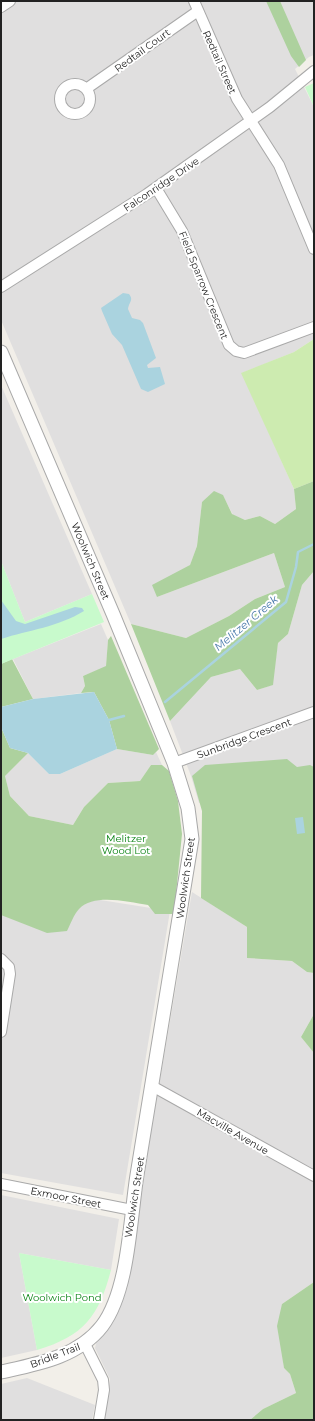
<svg xmlns="http://www.w3.org/2000/svg" width="315" height="1421" viewBox="0 0 315 1421" font-family="Montserrat,sans-serif">
  <style>
    .residential { fill: #e0dfdf }
    .grass { fill: #cdebb0 }
    .forest { fill: #add19e }
    .park { fill: #c8facc }
    .water { fill: #aad3df }
    .lines { fill: none; stroke-linecap: round; stroke-linejoin: round }
    .stream { stroke: #aad3df; stroke-width: 2.5 }
    .minor-casing { stroke: #a9a9a9; stroke-width: 12 }
    .tertiary-casing { stroke: #a9a9a9; stroke-width: 15 }
    .minor { stroke: #fff; stroke-width: 10 }
    .tertiary { stroke: #fff; stroke-width: 13 }
    .labels { text-anchor: middle; stroke-width: 4; stroke-linejoin: round; paint-order: stroke }
    .street-label { font-size: 10px; fill: #222; stroke: #fff }
    .park-label { font-size: 10px; fill: #0c8416; stroke: #fff }
    .water-label { font-size: 11px; font-style: italic; fill: #4a7aab; stroke: #fff }
  </style>
  <rect width="100%" height="100%" fill="#f2efe9"/>
  <path class="residential" d="M1,1H314V55L309,57L295,69L314,107V339L294,352L242,373L294,489L296,509L275,524L260,516L245,520L233,515L223,496L202,502L197,546L190,565L157,597L274,553L285,587L255,599L229,616L186,638L131,624L1,320Z
    M1,385L92,594L25,622L1,561Z
    M314,571V792L199,803L191,776L170,721L211,677L240,669L257,690L272,685L278,643L288,634L302,585Z
    M101,624L108,640L106,667L83,676L85,686L81,693L33,699L13,659Z
    M117,749L153,755L156,752L162,765H151L140,781L108,783L84,807L73,825L29,816L10,796L5,776L28,753L49,774H60Z
    M192,892L247,927V958L292,961L307,972L314,973V1014L301,1037L314,1053V1282L282,1304V1350L284,1368L290,1374L296,1393L263,1409L250,1420H104L110,1379L95,1348L97,1340L115,1316L127,1289L147,1156Z
    M75,896L170,911L123,1195L1,1173V901Z
    M1,1195L119,1219L111,1270L19,1253L37,1350L1,1358Z
    M27,1378L95,1405L92,1420H1V1384Z"/>
  <path class="grass" d="M314,339V481L294,489L241,373L294,352Z"/>
  <path class="forest" d="M266,1H280L306,60L299,67L291,56Z
    M314,481V571L302,585L288,634L278,643L273,685L257,690L240,669L211,677L170,721L131,624L186,638L229,616L255,599L285,587L274,553L157,597L152,585L190,565L197,546L202,502L214,491L223,495L232,514L245,520L260,516L275,524L296,509L294,489Z
    M111,636L159,749L153,755L117,749L109,720L94,692L81,693L85,686L83,676L106,666L108,640Z
    M12,659L33,699L1,707V664Z
    M1,727L10,748L28,753L5,776L10,796L29,816L73,825L84,807L108,783L140,781L151,765H162L169,771L178,801L182,834L174,914H155L148,905C128,902 94,893 79,909C74,914 70,925 67,931L47,933L1,915Z
    M287,759L297,767L310,765L314,767V973L307,972L292,961L247,958V927L201,898L202,811L192,776L205,765Z
    M314,1014V1053L301,1037Z
    M314,1282V1420H250L263,1409L296,1393L290,1374L284,1368L277,1326L282,1304Z"/>
  <path class="park" d="M314,83V107L305,87Z
    M1,561L25,622L92,594L104,622L1,664Z
    M19,1253L111,1270C99,1316 84,1336 37,1350Z"/>
  <path class="water" d="M123,293L129,294C134,300 129,302 128,309L132,318L140,320L143,323L156,358L147,365L148,368L160,367L165,384L148,392L141,389L122,345L112,334L102,311L101,308Z
    M1,600L16,621L25,624L75,607L82,608L84,611C58,627 29,630 1,639Z
    M94,692L109,720L117,749L60,774H49L28,753L10,748L1,727V707L33,699Z
    M303,817L305,833L297,834L295,818Z"/>
  <g class="lines">
    <path class="stream" d="M165,702L286,602L296,567L298,552L314,544
      M109,720L124,716"/>
    <g class="minor-casing">
      <path id="minor" d="M194,1L237,99L279,165L314,249
        M1,7L10,1
        M60 99a15 15 0 1 1 30 0a15 15 0 1 1-30 0Z
        M86,89L198,11
        M156,188L182,231L229,345L236,351L244,353L314,327
        M1,287L147,194L270,107L314,71
        M174,763L314,712
        M1,959L9,967L10,974L1,1032
        M152,1086L314,1176
        M1,1184L132,1210
        M85,1344L103,1380L104,1390L99,1420"/>
    </g>
    <g class="tertiary-casing">
      <path id="tertiary" d="M1,352L113,614L174,763L188,808L192,839C174,951 156,1063 137,1175C130,1219 129,1290 102,1326C78,1357 37,1364 1,1372"/>
    </g>
    <use href="#minor" class="minor"/>
    <use href="#tertiary" class="tertiary"/>
  </g>
  <g class="labels">
    <g class="street-label">
      <text transform="translate(142 50) rotate(-36)" y="4">Redtail Court</text>
      <text transform="translate(220 62) rotate(66)" y="4">Redtail Street</text>
      <text transform="translate(161 184) rotate(-34)" y="4">Falconridge Drive</text>
      <text transform="translate(204 285) rotate(68)" y="4">Field Sparrow Crescent</text>
      <text transform="translate(91 561) rotate(67)" y="4">Woolwich Street</text>
      <text transform="translate(244 738) rotate(-20)" y="4">Sunbridge Crescent</text>
      <text transform="translate(185 878) rotate(-82)" y="4">Woolwich Street</text>
      <text transform="translate(233 1131) rotate(30)" y="4">Macville Avenue</text>
      <text transform="translate(66 1197) rotate(11)" y="4">Exmoor Street</text>
      <text transform="translate(134 1197) rotate(-81)" y="4">Woolwich Street</text>
      <text transform="translate(55 1355) rotate(-21)" y="4">Bridle Trail</text>
    </g>
    <g class="park-label">
      <text x="126" y="842">Melitzer<tspan x="126" dy="12">Wood Lot</tspan></text>
      <text x="62" y="1301">Woolwich Pond</text>
    </g>
    <g class="water-label">
      <text transform="translate(246 623) rotate(-40)" y="4">Melitzer Creek</text>
    </g>
  </g>
  <rect width="315" height="1421" fill="none" stroke="#222222" stroke-width="4"/>
</svg>
